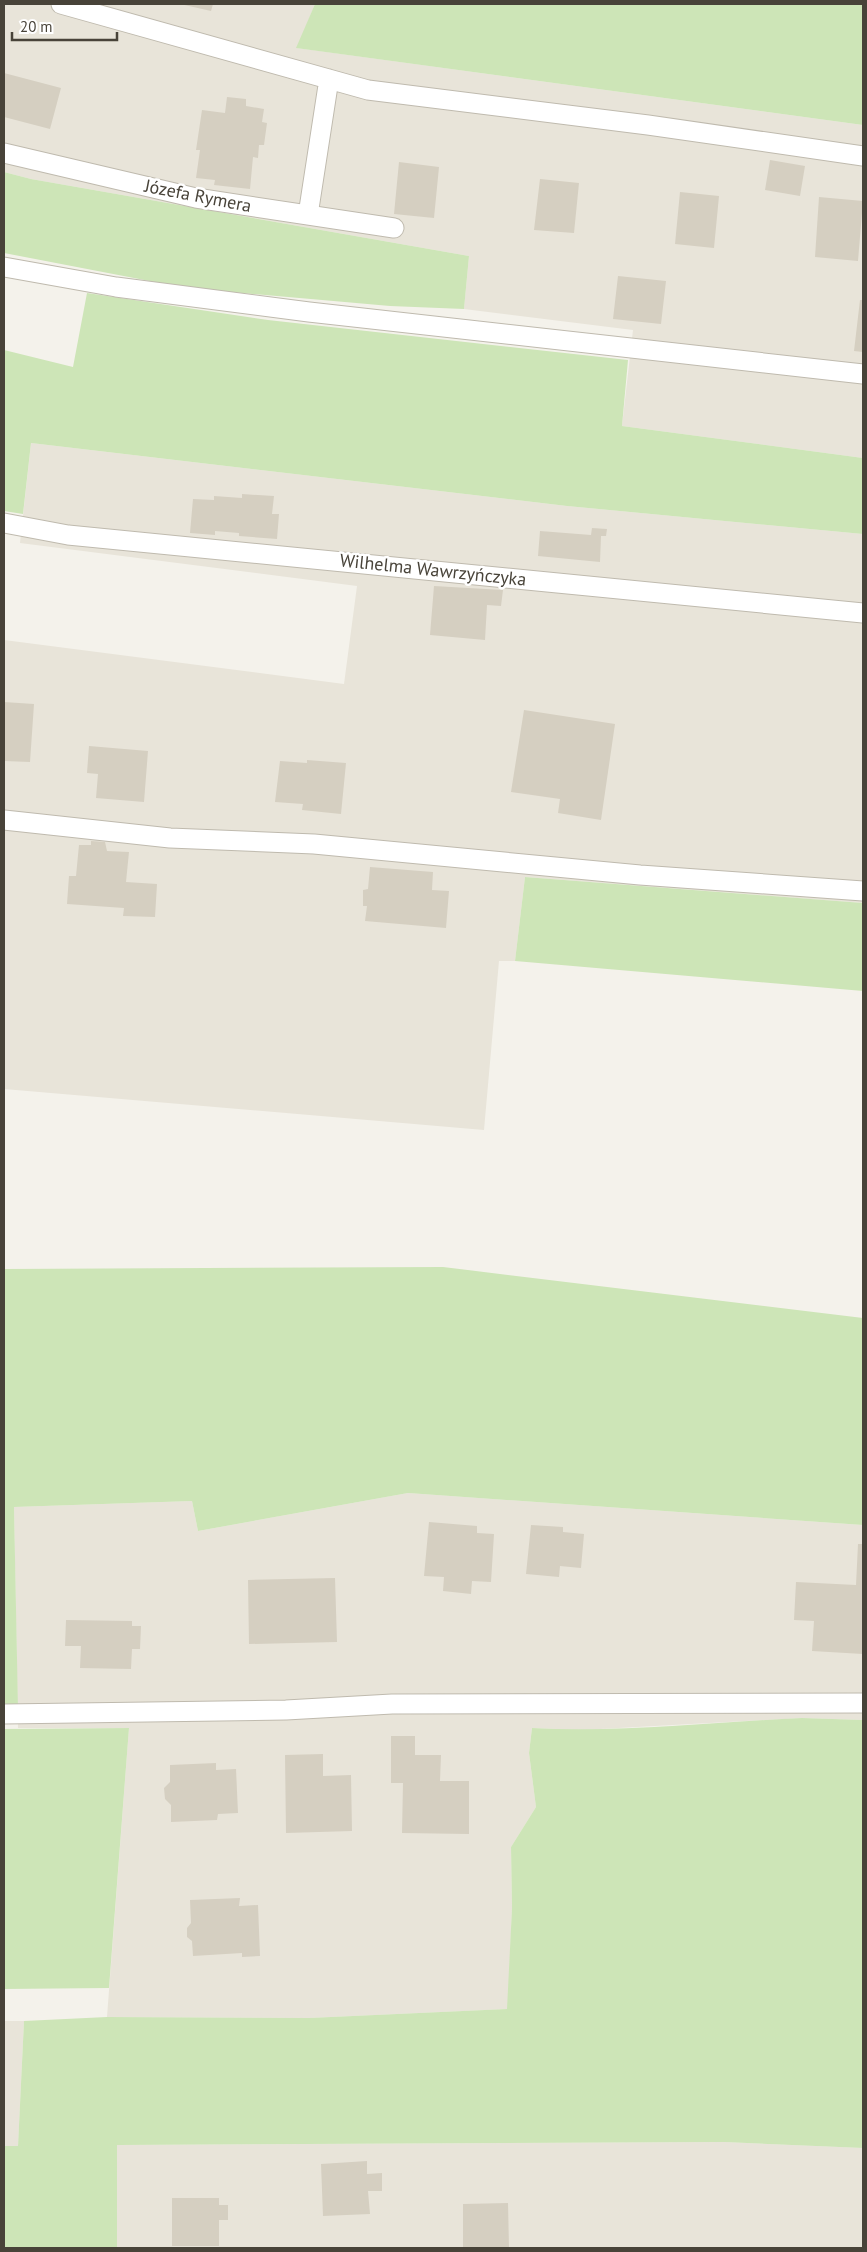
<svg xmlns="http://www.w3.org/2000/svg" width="867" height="2252" viewBox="0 0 867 2252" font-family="'PT Sans',sans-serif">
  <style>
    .residential { fill: #e8e4d9 }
    .green { fill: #cde5b7 }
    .building { fill: #d5cfc1 }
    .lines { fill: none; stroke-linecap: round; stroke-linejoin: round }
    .lane-casing { stroke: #bfbaae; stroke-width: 21 }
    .lane { stroke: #fff; stroke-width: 19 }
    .labels { text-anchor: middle; stroke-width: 5; stroke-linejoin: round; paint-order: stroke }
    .street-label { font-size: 18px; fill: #484339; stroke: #fff }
  </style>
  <rect width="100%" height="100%" fill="#f4f2eb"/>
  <path class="residential" d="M4,4H315L297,48L863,125V458L622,426L633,330L464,309L469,256L31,179L4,172Z
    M31,443L567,506L863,534V903L525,877L515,961H499L484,1130L4,1089V640L344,684L357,586L20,543Z
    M408,1493L863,1525V1720L802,1718L582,1730L532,1728L529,1753L536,1807L511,1847L512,1908L508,2009L309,2018L107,2017L129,1728H18L14,1507L192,1501L198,1531Z
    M4,2021H24L18,2147L4,2146Z
    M724,2142L863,2148V2248H117V2145Z"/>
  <path class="green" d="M315,4H863V125L296,48Z
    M4,172L31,179L469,256L464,309L390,306L186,288L4,253Z
    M87,293L268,320L628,360L622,426L863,458V534L567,506L31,443L23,514L4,511V350L73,367Z
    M525,877L863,903V991L515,961Z
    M443,1267L863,1318V1525L408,1493L198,1531L192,1501L14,1507L18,1708H4V1269Z
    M802,1718L863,1720V2148L724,2142L117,2145V2248H4V2146H18L24,2021L107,2017L309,2018L507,2009L512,1908L511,1847L536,1807L529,1753L532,1728C622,1733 712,1722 802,1718Z
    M129,1728L109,1988L4,1989V1729Z"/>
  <path class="building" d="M180,4H213L211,11Z
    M4,73L61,88L50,129L4,117Z
    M227,97L246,99V106L264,109L262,122L267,123L264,145H259L258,158L253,157L250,189L214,185L215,180L196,178L200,150H196L202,110L225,113Z
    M770,160L805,166L800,196L765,190Z
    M399,162L439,167L434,218L394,214Z
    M540,179L579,183L574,233L534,230Z
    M680,192L719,196L714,248L675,244Z
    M819,197L863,201L858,261L815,257Z
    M618,276L666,281L661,324L613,319Z
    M860,300H863V352L854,351Z
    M242,494L274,496L272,514H279L277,539L239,536V533L215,531V535L190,533L193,499L214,500V496L242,498Z
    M592,528L607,529L606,536H601L600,562L538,556L540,531L591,535Z
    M434,586L503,590L501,606L487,605L485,640L430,635Z
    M4,702L34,704L30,762L4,761Z
    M524,710L615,724L601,820L558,813L560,799L511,792Z
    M89,746L148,751L144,802L96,798L98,774L87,773Z
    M307,760L346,763L341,814L302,810L303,804L275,802L280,761L307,763Z
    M91,841L105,842L107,851L129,852L126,882L157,884L155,917L123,916L124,908L67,904L69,876H76L79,845H91Z
    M370,867L433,872L432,890L449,891L446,928L365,921L367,906H363V890L368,889Z
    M429,1522L477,1526V1533L494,1534L491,1582L472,1581L471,1594L443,1591L444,1577L424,1576Z
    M531,1525L563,1527V1532L584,1534L581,1568L560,1566L559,1577L526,1574Z
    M858,1544H863V1654L812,1651L814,1621L794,1620L796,1582L856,1585Z
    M335,1578L337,1642L249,1644L248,1580Z
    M66,1620L132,1621V1626H141L140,1649H132L131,1669L80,1668L81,1646H65Z
    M391,1736H415V1755H441L440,1781H469V1834L402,1833L403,1783H391Z
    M323,1754V1776L351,1775L352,1831L286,1833L285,1755Z
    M216,1763V1770L236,1769L238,1813L218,1814L217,1820L171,1822V1805L165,1799L164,1788L170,1782V1765Z
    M240,1898L239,1906L258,1905L260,1956L242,1957V1953L193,1956L192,1941L187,1937V1928L191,1923L190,1900Z
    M367,2161V2174L382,2173V2191H368L370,2214L323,2216L321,2164Z
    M172,2198H219V2205H228V2220H219V2246H172Z
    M508,2203L509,2248H463V2204Z"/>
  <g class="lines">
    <g class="lane-casing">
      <path id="lane" d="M61,4L368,90L648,125L863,156
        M4,153L196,198L394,228
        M308,215L329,79
        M4,267L116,287L309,312L863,374
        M4,523L68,535L863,613
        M4,820L170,838L314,844L640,875L863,891
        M4,1714L286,1710L392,1704L863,1703"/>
    </g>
    <use href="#lane" class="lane"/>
  </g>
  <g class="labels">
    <g class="street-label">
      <text transform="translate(198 196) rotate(11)" y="6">Józefa Rymera</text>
      <text transform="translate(433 570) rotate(6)" y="6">Wilhelma Wawrzyńczyka</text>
    </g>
  </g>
  <rect width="867" height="2252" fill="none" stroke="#484339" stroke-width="10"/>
  <path d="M12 32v8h105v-8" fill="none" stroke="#484339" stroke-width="2.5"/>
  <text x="20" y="32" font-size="15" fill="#484339" stroke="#ffffff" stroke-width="4" paint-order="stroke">20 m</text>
</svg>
